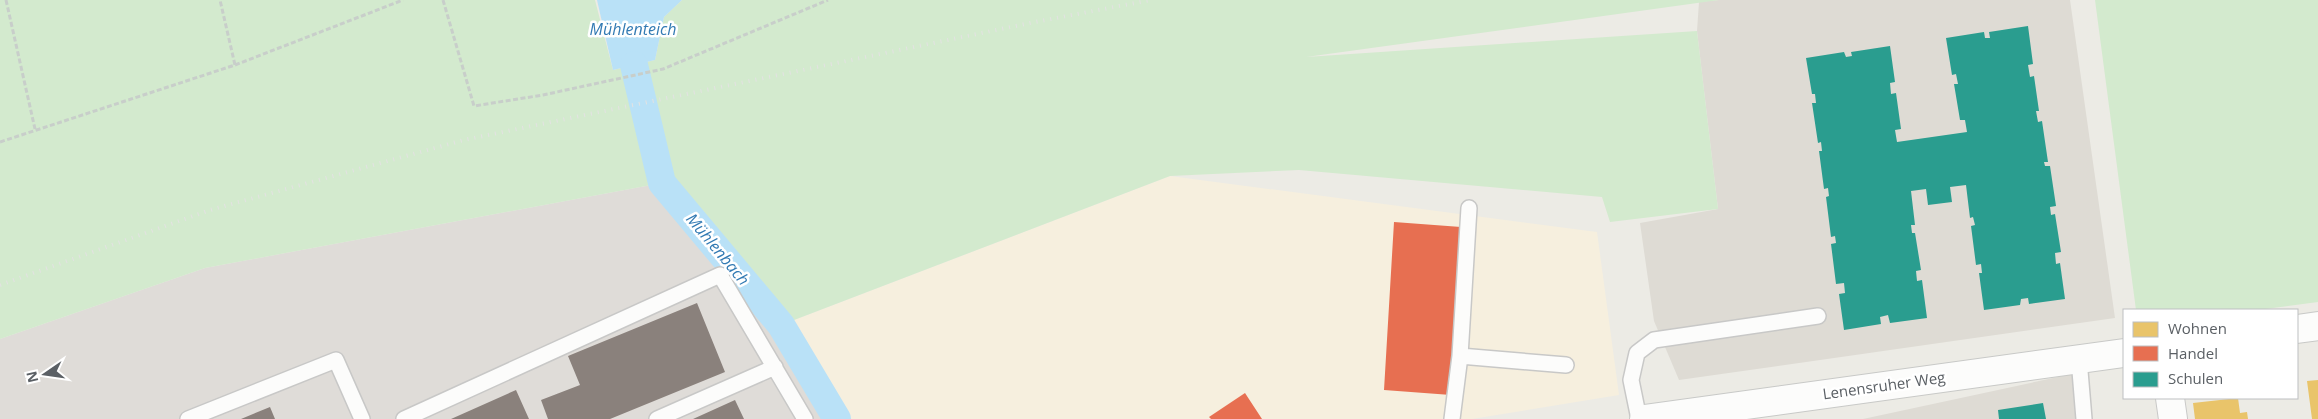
<svg xmlns="http://www.w3.org/2000/svg" width="2318" height="419" viewBox="0 0 2318 419" font-family="'Open Sans',sans-serif">
  <style>
    .commercial { fill: #f6efde }
    .industrial { fill: #dfdcd8 }
    .education { fill: #dedbd4 }
    .green { fill: #d3eace }
    .water { fill: #b9e1f7 }
    .homes { fill: #e9c46a }
    .shops { fill: #e76f51 }
    .schools { fill: #2a9d8f }
    .industry { fill: #8a817c }
    .lines { fill: none; stroke-linecap: round; stroke-linejoin: round }
    .canal { stroke: #b9e1f7; stroke-width: 28 }
    .lane-casing { stroke: #c8c8c7; stroke-width: 18 }
    .street-casing { stroke: #c8c8c7; stroke-width: 30 }
    .secondary-casing { stroke: #c8c9c7; stroke-width: 30 }
    .path { stroke: #c8ceca; stroke-width: 3; stroke-dasharray: 5 2.5; stroke-linecap: butt }
    .lane { stroke: #fcfcfb; stroke-width: 15 }
    .street { stroke: #fcfcfb; stroke-width: 28 }
    .secondary { stroke: #fcfcfb; stroke-width: 28 }
    .rail { stroke: #e3e2e2; stroke-width: 4; stroke-dasharray: 1 6; stroke-linecap: butt }
    .labels { text-anchor: middle; stroke-width: 5; stroke-linejoin: round; paint-order: stroke }
    .street-label { font-size: 15px; fill: #5b6065; stroke: #fff }
    .water-label { font-size: 16px; font-style: italic; fill: #327ab3; stroke: #fff }
  </style>
  <rect width="100%" height="100%" fill="#ecebe5"/>
  <path class="commercial" d="M1170,176L1597,232L1619,395L1472,419H837L781,325Z"/>
  <path class="industrial" d="M662,183L781,325L837,419H0V339L205,268Z"/>
  <path class="education" d="M1719,0H2070L2115,318L1679,380L1654,321L1640,223L1718,209L1697,31L1699,2Z
    M2086,371L2083,419H1863Z"/>
  <path class="green" d="M0,0H595L613,70L655,60L664,17L682,0H1719L1306,57L1697,31L1718,209L1610,222L1602,197L1299,170L1170,176L781,325L662,183L205,268L0,339Z
    M2095,0H2318V302L2258,310H2136Z"/>
  <path class="water" d="M597,0H682L664,17L655,60L613,70Z"/>
  <path class="homes" d="M2318,380V419H2312L2307,381Z
    M2238,398L2240,413L2247,412L2248,419H2195L2193,403Z"/>
  <path class="shops" d="M1394,222L1461,227L1451,395L1384,390Z
    M1245,393L1262,419H1211L1209,417Z"/>
  <path class="schools" d="M2028,26L2033,64L2028,65L2030,77L2034,76L2039,111H2036L2038,122L2042,121L2048,162H2044L2045,166H2050L2056,206L2050,207L2051,215L2055,214L2061,252L2055,253L2056,264L2060,263L2065,299L2029,304L2028,298L2021,299L2020,305L1984,310L1979,273H1982L1981,264L1976,265L1971,226L1975,225L1973,217L1970,218L1966,185L1950,187L1952,202L1928,205L1926,189L1911,191L1915,225H1911L1912,233H1915L1921,270L1916,271L1917,281L1922,280L1927,318L1890,323L1888,315L1880,317L1881,324L1844,330L1839,294L1845,293L1844,283L1836,284L1831,244L1836,243L1835,236L1831,237L1826,197L1829,196L1828,188L1824,189L1819,151H1822L1821,142L1818,143L1812,103H1816L1815,94H1812L1806,58L1844,52L1846,57L1852,56L1851,52L1890,46L1895,82L1890,83L1891,94L1896,93L1901,129L1895,130L1897,142L1967,132L1965,120H1960L1954,84H1958L1956,74L1952,75L1946,38L1984,32L1985,38H1990L1989,32Z
    M2043,403L2046,419H1999L1998,410Z"/>
  <path class="industry" d="M697,303L725,372L610,419H548L541,400L580,385L568,356Z
    M516,390L529,419H451Z
    M735,400L744,419H693Z
    M270,407L275,419H241Z"/>
  <g class="lines">
    <path class="canal" d="M634,65L662,183L781,325L837,419"/>
    <g class="lane-casing">
      <path id="lane" d="M1460,356L1566,365
        M2079,359L2084,419
        M188,419L336,360L362,419
        M404,419L720,275L805,419
        M657,419L775,367
        M1452,419L1460,356L1469,208
        M1639,419L1631,380L1637,353L1654,340L1818,316"/>
    </g>
    <g class="street-casing">
      <path id="street" d="M2170,398L2173,419"/>
    </g>
    <g class="secondary-casing">
      <path id="secondary" d="M2297,329L2318,326
        M1644,419L2124,353"/>
    </g>
    <path class="path" d="M6,0L35,129
      M443,0L474,106L543,95L663,69L828,0
      M235,65L403,0
      M0,142L235,65L220,0"/>
    <use href="#lane" class="lane"/>
    <use href="#street" class="street"/>
    <use href="#secondary" class="secondary"/>
    <path class="rail" d="M0,285L210,210L464,140L1030,23L1151,0"/>
  </g>
  <g class="labels">
    <g class="street-label">
      <text transform="translate(1884 386) rotate(-8)" y="5">Lenensruher Weg</text>
    </g>
    <g class="water-label">
      <text x="633" y="35">Mühlenteich</text>
      <text transform="translate(718 249) rotate(50)" y="6">Mühlenbach</text>
    </g>
  </g>
  <rect x="2123" y="309" width="175" height="90" fill="#ffffff" stroke="#bdbfc1"/>
  <rect x="2133" y="322" width="25" height="15" fill="#e9c46a" stroke="#bdbfc1"/>
  <text x="2168" y="334" font-size="15" fill="#5b6065">Wohnen</text>
  <rect x="2133" y="346" width="25" height="15" fill="#e76f51" stroke="#bdbfc1"/>
  <text x="2168" y="359" font-size="15" fill="#5b6065">Handel</text>
  <rect x="2133" y="372" width="25" height="15" fill="#2a9d8f" stroke="#bdbfc1"/>
  <text x="2168" y="384" font-size="15" fill="#5b6065">Schulen</text>
  <g transform="translate(45 374) rotate(257)" stroke="#ffffff" stroke-width="4" paint-order="stroke">
  <path d="M0-4L9 19L0 12L-9 19Z" fill="#5b6065"/>
  <text y="-8" font-size="14" font-weight="bold" text-anchor="middle" fill="#5b6065">N</text>
  </g>
</svg>
